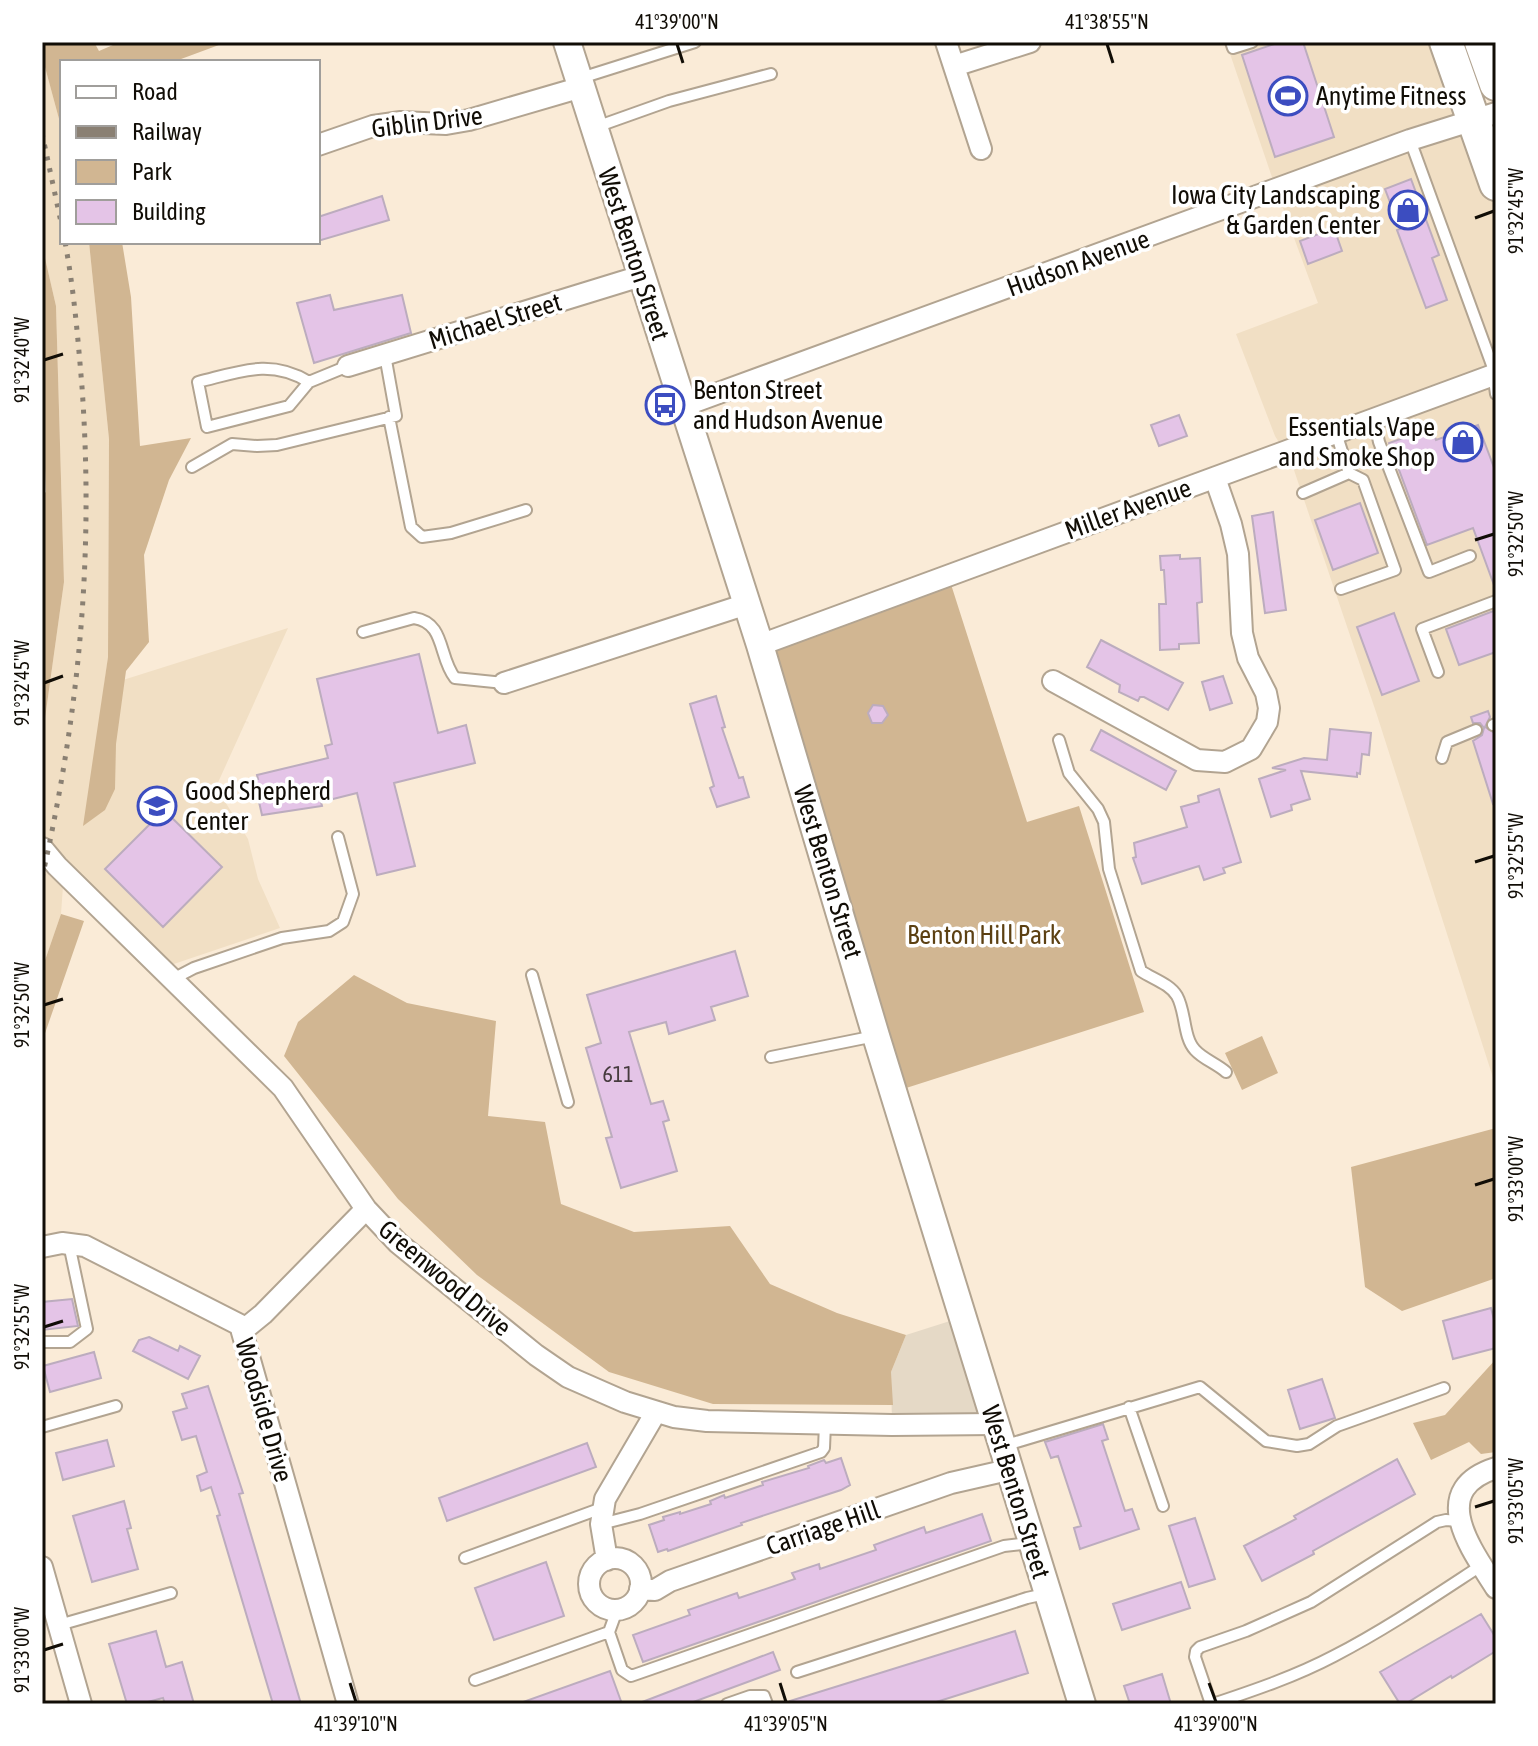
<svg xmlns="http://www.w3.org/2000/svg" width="1538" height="1746" viewBox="0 0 1538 1746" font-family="'Asap Condensed',sans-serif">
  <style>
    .built { fill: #f1dfc4 }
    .industrial { fill: #e5d9c6 }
    .green { fill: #d1b692 }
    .building { fill: #e4c4e7; stroke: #bcacbe; stroke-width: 2 }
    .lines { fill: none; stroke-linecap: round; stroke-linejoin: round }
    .service-casing { stroke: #b2a491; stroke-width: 14 }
    .minor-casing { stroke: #b2a491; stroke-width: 24 }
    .tertiary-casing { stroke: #b2a491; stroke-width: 30 }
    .primary-casing { stroke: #b2a491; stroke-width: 36 }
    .service { stroke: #fff; stroke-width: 10 }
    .minor { stroke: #fff; stroke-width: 20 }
    .tertiary { stroke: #fff; stroke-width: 26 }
    .primary { stroke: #fff; stroke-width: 32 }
    .rail { stroke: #8a8073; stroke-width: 5; stroke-dasharray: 4 8; stroke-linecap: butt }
    .ticks { fill: none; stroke: #110d06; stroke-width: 3 }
    .labels { text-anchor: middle; stroke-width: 7; stroke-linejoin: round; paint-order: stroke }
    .number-label { font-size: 22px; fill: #463b3e }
    .poi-label { font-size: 26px; fill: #110d06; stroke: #fff; text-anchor: start }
    .street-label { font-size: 26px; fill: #110d06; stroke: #fff }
    .park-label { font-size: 26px; fill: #5c4012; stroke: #fff }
    .neatline { fill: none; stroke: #110d06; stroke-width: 3 }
    .ticks-label { font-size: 20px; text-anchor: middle; fill: #110d06 }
  </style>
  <rect width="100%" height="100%" fill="#faebd7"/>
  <path class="built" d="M1226,42H1437L1496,209V1087L1376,712L1298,482L1291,461L1275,436L1236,334L1318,303L1276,189Z
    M42,56L62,130V242H89L109,439L108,657L104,686L288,628L216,787L248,839L258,879L280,928L162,968L63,886L61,914L42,969V740L64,582L56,306L42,245Z"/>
  <path class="industrial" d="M950,1321L982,1425H892L891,1372L906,1335Z"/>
  <path class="green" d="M42,42H94L99,51L120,42H227L173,62H62V130L42,56Z
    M89,242H122L131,297L140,446L191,438L169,480L144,555L149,642L126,671L116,744L115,789L105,810L83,826L108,657L109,439Z
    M42,245L56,306L64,582L42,740V495L46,492L42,396Z
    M948,575L1027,822L1079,806L1144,1012L903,1089L769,640Z
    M61,914L84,921L42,1042V969Z
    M354,975L407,1003L496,1021L488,1116L545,1122L561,1204L634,1232L730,1226L770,1284L837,1313L906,1335L891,1372L893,1405L713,1404L609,1372L477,1275L398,1199L284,1056L298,1022Z
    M1262,1036L1278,1073L1242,1090L1225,1053Z
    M1496,1128V1278L1402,1311L1365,1287L1351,1167Z
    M1496,1359V1452L1481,1454L1469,1442L1431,1460L1413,1423L1445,1415Z"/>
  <path class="building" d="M1280,42H1303L1334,137L1275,157L1242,55Z
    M1411,179L1439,255L1432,258L1447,300L1426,308L1397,230L1400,229L1385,189Z
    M382,196L389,220L318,241V217Z
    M1334,228L1342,251L1308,264L1300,241Z
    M330,295L334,310L402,295L411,333L314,363L297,303Z
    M1179,415L1187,436L1159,446L1151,425Z
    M1478,425L1496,473V585H1494L1473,528L1427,545L1389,443L1431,428L1436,440Z
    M1360,503L1378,553L1333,570L1315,520Z
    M1273,512L1286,610L1265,613L1252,516Z
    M1180,555V559L1200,558L1202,602L1197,603L1199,643L1179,644V649L1160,650L1159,604H1166L1164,570H1161L1160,556Z
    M1496,610V652L1459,665L1446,629Z
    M1394,613L1419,681L1382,695L1357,627Z
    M1101,640L1183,683L1168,710L1144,697H1140L1138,701L1119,692L1120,685L1087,667Z
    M419,654L438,733L466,725L475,763L394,783L415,866L377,875L357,793L321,802L322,806L262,815L254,780L258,779L257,775L328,758L325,746L332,744L317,679Z
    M1223,676L1232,703L1210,710L1202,682Z
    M716,696L725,727L722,728L739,778L743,777L749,797L717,807L710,788L714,786L690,704Z
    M873,705L883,706L888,715L882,723H872L868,713Z
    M1488,711L1490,717L1485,727L1496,734V803L1493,804L1473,741L1482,735L1484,728L1480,723H1473L1471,717Z
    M1330,729L1371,733L1369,755L1362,754L1360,774L1357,773V777L1301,771L1310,799L1291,805L1292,810L1271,817L1259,779L1286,770L1272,768L1304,758L1327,760Z
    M1101,730L1176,771L1166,790L1091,750Z
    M1219,789L1241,862L1223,868L1225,873L1204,880L1199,866L1142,884L1133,858L1136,857L1134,843L1187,827L1181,807L1199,802L1198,796Z
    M164,810L222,867L163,927L105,869Z
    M735,951L748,996L711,1007L715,1020L669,1034L666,1022L629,1032L651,1104L663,1101L669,1120L663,1122L677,1171L621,1188L606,1138L612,1137L586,1048L601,1043L587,995Z
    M72,1299L78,1326L42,1330V1302Z
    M1491,1308L1496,1327V1348L1453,1359L1443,1321Z
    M149,1337L178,1351L180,1346L200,1356L188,1379L133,1351L139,1340Z
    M94,1352L101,1378L50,1392L43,1366Z
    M1322,1379L1335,1418L1300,1429L1288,1390Z
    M208,1386L243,1493L239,1494L301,1704H273L217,1516L220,1515L211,1487L201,1491L197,1476L207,1472L196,1436L182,1440L173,1412L187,1408L182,1394Z
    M1103,1424L1108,1439L1102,1441L1125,1511L1132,1509L1139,1529L1080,1549L1074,1528L1081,1526L1058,1456L1051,1458L1045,1442Z
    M107,1440L114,1466L63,1480L56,1453Z
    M587,1443L596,1467L447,1521L439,1498Z
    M841,1458L850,1485L841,1490L741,1523L742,1525L668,1551L667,1549L658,1552L649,1525L664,1520L663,1517L680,1512V1514L711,1504L710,1501L724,1495L725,1498L763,1485L762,1482L809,1468L808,1466L824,1460L826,1463Z
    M1397,1459L1415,1494L1313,1551L1314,1554L1262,1581L1244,1546L1296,1519L1294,1516Z
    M124,1501L131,1528L127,1529L138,1569L92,1582L73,1516Z
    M982,1514L991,1541L643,1662L633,1635L690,1615L688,1610L737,1593L739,1598L795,1579L792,1573L819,1564L820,1569L876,1550L874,1545L924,1527L926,1533Z
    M1195,1518L1215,1579L1189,1587L1169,1526Z
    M546,1562L564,1616L494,1640L475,1588Z
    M1181,1582L1190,1608L1122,1630L1113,1604Z
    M1481,1614L1496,1638V1651L1452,1678L1451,1676L1405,1704H1400L1380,1672Z
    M156,1631L166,1667L182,1662L194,1704H165L163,1698L140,1704H127L109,1644Z
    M1015,1631L1028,1673L930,1704H790V1701Z
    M773,1652L780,1670L688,1704H637Z
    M610,1671L622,1704H524L523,1702Z
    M1162,1674L1171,1704H1130L1124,1686Z"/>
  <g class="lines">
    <g class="service-casing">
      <path id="service" d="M1231,42L1233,48L1252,42
        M581,78L695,42
        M596,127L669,101L771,74
        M1410,140L1492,365L1496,394
        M309,382C270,358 239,372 198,382L207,427L289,406L309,382L348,366
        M389,417L411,527L422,537L451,533L526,510
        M1374,419L1379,442L1429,572L1470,556
        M192,467L232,444L257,446L277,445L396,416L385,355
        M1303,493L1349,473L1336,433
        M1341,589L1395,570L1363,480L1349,473
        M363,632L414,618C446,623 438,657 455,678L504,683
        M1438,672L1422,629L1496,601
        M1493,725L1496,724
        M1059,740L1069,773L1098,809L1104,822L1109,869L1141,971C1153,979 1170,984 1177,996C1186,1012 1183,1037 1195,1050C1203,1059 1217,1064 1226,1072
        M1442,758L1447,742L1476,730
        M532,975L568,1102
        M173,979L194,968L282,938L329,931L343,922L353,894L338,837
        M771,1057L875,1036
        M42,1342H70L87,1329L69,1244
        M1129,1407L1163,1506
        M42,1427L116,1406
        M1003,1446L1200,1387L1266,1441L1297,1446L1309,1444L1337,1426L1444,1388
        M601,1524L640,1514L821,1452L824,1448L825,1424
        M465,1558L602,1508
        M59,1625L171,1593
        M609,1632L622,1670L631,1676L1004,1546L1030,1543
        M797,1672L1027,1598L1045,1594
        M475,1680L609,1632L617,1610
        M727,1704L750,1696H764L767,1704
        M1211,1704L1195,1657L1196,1651L1200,1647L1246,1631L1311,1602L1437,1522L1446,1520L1458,1521
        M1213,1704C1255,1690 1296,1676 1334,1656C1386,1629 1433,1597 1482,1565"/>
    </g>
    <g class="minor-casing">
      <path id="minor" d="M946,42L981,149
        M954,66L1030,42
        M318,145L373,126L401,122L446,124L469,120L582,87
        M348,366L641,276
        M683,406L1410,140L1496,113
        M760,645L1496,374
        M1053,681L1197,760L1225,762L1251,749L1267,722L1269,708L1266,693L1248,658L1242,633L1238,554L1231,524L1215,478
        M504,683L747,604
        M42,848L57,866L283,1088L366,1209L398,1243L536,1355L568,1377L625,1402L674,1417L707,1421L892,1425L995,1424
        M42,1247L62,1243L85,1246L240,1325L348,1704
        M242,1331L263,1314L366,1209
        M1496,1468C1426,1490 1472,1550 1496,1588
        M589 1584a26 26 0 1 1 52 0a26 26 0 1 1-52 0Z
        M607,1560L601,1524L605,1499L656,1412
        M42,1567L81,1704
        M640,1589L655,1590L670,1581L951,1483L1008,1470"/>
    </g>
    <g class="tertiary-casing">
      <path id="tertiary" d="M567,42L760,645L876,1036L1082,1704"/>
    </g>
    <g class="primary-casing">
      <path id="primary" d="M1446,42L1496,184
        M1481,42L1496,84"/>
    </g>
    <use href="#service" class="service"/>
    <use href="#minor" class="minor"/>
    <use href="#tertiary" class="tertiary"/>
    <use href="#primary" class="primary"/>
    <path class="rail" d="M42,133L62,227
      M42,878C79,713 94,557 82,387C78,339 74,290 65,242"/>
  </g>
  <path class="ticks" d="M677,44L683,63M1107,44L1113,63M1475,218L1494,211M44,360L63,354M1475,540L1494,534M44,683L63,676M1475,862L1494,856M44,1005L63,999M1475,1185L1494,1179M44,1327L63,1321M1475,1507L1494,1501M44,1650L63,1644M350,1683L356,1702M780,1683L786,1702M1209,1683L1216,1702"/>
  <defs>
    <g id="stadium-ring" transform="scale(2)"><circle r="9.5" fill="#fff" stroke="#3c4dc0" stroke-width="1.5"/><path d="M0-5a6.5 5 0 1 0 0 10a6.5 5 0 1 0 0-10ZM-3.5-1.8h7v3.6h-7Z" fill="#3c4dc0"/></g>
    <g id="shop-ring" transform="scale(2)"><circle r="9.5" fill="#fff" stroke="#3c4dc0" stroke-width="1.5"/><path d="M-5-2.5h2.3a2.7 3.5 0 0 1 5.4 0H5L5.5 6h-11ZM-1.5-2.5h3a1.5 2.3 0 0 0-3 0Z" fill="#3c4dc0"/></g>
    <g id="bus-ring" transform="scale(2)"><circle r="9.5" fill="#fff" stroke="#3c4dc0" stroke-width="1.5"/><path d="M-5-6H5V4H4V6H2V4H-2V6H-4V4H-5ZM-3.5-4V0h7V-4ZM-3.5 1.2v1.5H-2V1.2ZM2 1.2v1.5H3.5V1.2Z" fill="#3c4dc0"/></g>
    <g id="school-ring" transform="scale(2)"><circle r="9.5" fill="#fff" stroke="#3c4dc0" stroke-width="1.5"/><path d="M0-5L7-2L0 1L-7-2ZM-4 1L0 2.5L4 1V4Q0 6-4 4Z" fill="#3c4dc0"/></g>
  </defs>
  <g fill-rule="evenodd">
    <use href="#stadium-ring" x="1288" y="96"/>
    <use href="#shop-ring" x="1408" y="210"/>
    <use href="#bus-ring" x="665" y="405"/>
    <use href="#shop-ring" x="1463" y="442"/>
    <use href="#school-ring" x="157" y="806"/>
  </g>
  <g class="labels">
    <g class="number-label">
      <text x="618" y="1082">611</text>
    </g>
    <g class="poi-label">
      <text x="1316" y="105">Anytime Fitness</text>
      <text x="1380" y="204" text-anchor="end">Iowa City Landscaping<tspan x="1380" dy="30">&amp; Garden Center</tspan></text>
      <text x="693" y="399">Benton Street<tspan x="693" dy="30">and Hudson Avenue</tspan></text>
      <text x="1435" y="436" text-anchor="end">Essentials Vape<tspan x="1435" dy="30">and Smoke Shop</tspan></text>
      <text x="185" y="800">Good Shepherd<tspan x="185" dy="30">Center</tspan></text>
    </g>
    <g class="street-label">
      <text transform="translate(427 122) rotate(-7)" y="9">Giblin Drive</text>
      <text transform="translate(634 254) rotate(72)" y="9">West Benton Street</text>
      <text transform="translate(1078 263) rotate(-20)" y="9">Hudson Avenue</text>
      <text transform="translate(495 321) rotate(-17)" y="9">Michael Street</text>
      <text transform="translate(1128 509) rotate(-20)" y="9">Miller Avenue</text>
      <text transform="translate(828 872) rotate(73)" y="9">West Benton Street</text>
      <text transform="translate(445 1278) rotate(40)" y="9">Greenwood Drive</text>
      <text transform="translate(264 1410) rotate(74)" y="9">Woodside Drive</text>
      <text transform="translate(1016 1492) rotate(73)" y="9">West Benton Street</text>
      <text transform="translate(823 1528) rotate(-19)" y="9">Carriage Hill</text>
    </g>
    <g class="park-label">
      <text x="984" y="944">Benton Hill Park</text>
    </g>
  </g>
  <rect width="1538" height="1746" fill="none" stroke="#ffffff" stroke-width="88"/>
  <rect x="60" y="60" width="260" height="184" fill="#ffffff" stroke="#a09e9b" stroke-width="2"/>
  <rect x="76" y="86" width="40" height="12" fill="#ffffff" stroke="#a09e9b" stroke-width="2"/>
  <text x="132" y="100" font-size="24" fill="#110d06">Road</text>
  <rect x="76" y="126" width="40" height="12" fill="#8a8073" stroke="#a09e9b" stroke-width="2"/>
  <text x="132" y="140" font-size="24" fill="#110d06">Railway</text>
  <rect x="76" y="160" width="40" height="24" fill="#d1b692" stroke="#a09e9b" stroke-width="2"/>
  <text x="132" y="180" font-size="24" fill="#110d06">Park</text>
  <rect x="76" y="200" width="40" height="24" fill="#e4c4e7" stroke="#a09e9b" stroke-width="2"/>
  <text x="132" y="220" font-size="24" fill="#110d06">Building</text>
  <rect x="44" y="44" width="1450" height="1658" class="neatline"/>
  <g class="ticks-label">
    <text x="677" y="29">41°39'00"N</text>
    <text x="1107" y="29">41°38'55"N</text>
    <text transform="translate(1516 211) rotate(-90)" y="7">91°32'45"W</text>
    <text transform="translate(22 360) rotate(-90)" y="7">91°32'40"W</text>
    <text transform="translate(1516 534) rotate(-90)" y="7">91°32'50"W</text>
    <text transform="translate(22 683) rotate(-90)" y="7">91°32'45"W</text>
    <text transform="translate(1516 856) rotate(-90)" y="7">91°32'55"W</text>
    <text transform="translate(22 1005) rotate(-90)" y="7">91°32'50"W</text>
    <text transform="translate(1516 1179) rotate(-90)" y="7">91°33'00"W</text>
    <text transform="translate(22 1327) rotate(-90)" y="7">91°32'55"W</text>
    <text transform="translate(1516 1501) rotate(-90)" y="7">91°33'05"W</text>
    <text transform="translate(22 1650) rotate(-90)" y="7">91°33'00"W</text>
    <text x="356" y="1731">41°39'10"N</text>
    <text x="786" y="1731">41°39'05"N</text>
    <text x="1216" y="1731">41°39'00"N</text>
  </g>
</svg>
